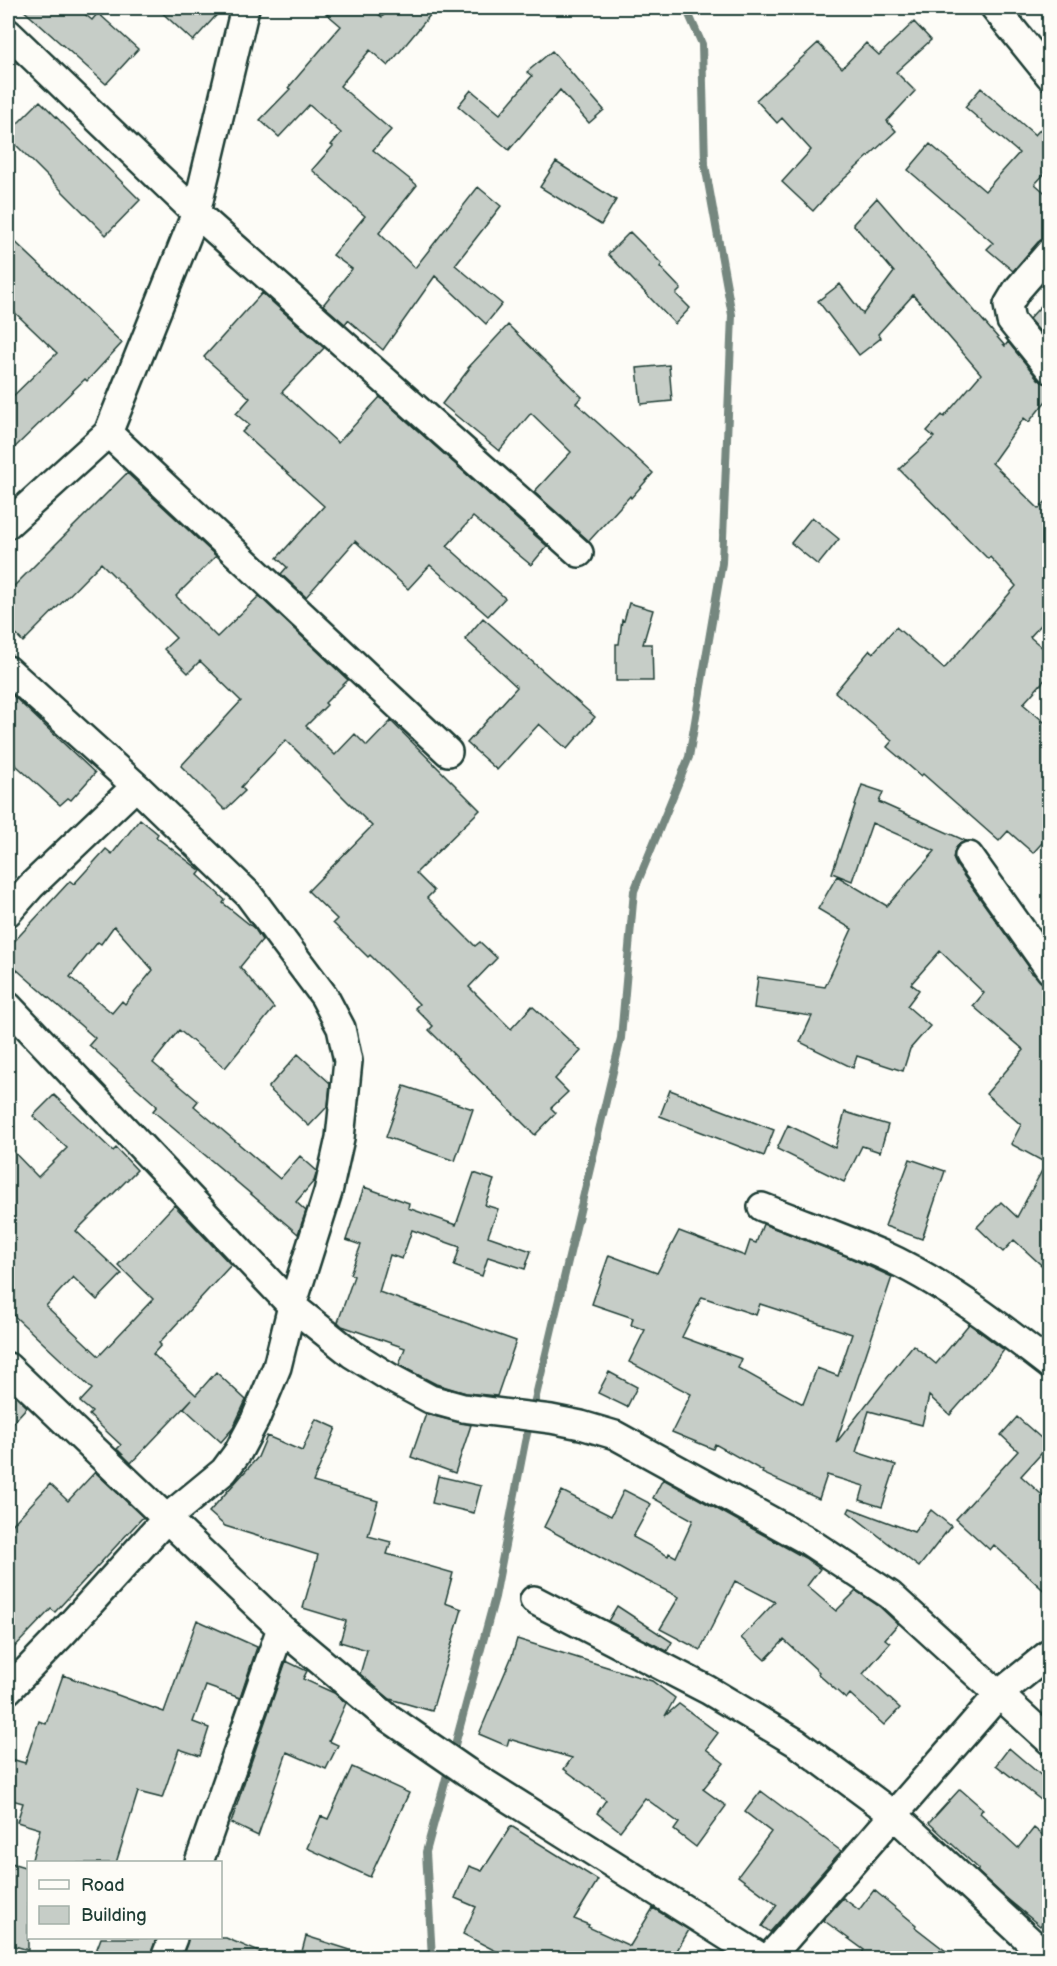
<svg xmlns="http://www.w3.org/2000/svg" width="1057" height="1966" viewBox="0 0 1057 1966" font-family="'Balsamiq Sans',sans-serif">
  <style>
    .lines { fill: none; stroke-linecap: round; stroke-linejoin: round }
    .stream { stroke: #75877f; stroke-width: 8 }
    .building { fill: #c6cdc7; stroke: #1f3d34; stroke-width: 1.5; fill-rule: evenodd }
    .minor-casing { stroke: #1f3d34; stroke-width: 32 }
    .minor { stroke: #fdfcf7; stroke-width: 27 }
  </style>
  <rect width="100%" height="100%" fill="#fdfcf7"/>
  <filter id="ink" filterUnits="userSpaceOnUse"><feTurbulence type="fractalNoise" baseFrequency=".0167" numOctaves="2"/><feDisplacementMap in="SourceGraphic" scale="12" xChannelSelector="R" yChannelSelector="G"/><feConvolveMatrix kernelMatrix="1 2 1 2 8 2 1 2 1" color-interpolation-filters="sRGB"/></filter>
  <g filter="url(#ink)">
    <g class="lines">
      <path class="stream" d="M432,1958L426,1852L495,1597L525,1442L621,1038L634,891L689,757L722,563L732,315L705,165L702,44L686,8"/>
    </g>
    <path class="building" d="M21,8H77L92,20L98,13L138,49L106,84Z
      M157,8H223L193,41Z
      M320,8H370L382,17L390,8H436L388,66L370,50L340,86L391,130L373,150L417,185L379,233L415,268L478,187L501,206L455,265L502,304L486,324L435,276L383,350L348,320L345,324L323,305L352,269L333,255L365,216L312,170L333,146L331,145L341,133L309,105L279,137L260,120L290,89L288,88L341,26Z
      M914,22L931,40L896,72L915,91L887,121L896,131L832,190L813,211L782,182L811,150L782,118L777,123L756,100L818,43L842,68L866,43L879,55Z
      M552,51L604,110L589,123L560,90L509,150L458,106L471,90L500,114L532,76L527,72Z
      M981,88L1035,135L1050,119V168L1035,184L1050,197V236L1038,242L1013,271L987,249L993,243L908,170L930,144L985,191L1019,153L965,107Z
      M40,101L140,200L106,235L8,137V133Z
      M556,162L616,200L601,225L540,187Z
      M877,198L1005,346L1008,342L1038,379L1044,383L1050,384V396L1029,422L1024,418L992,463L1039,509L1050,497V615L1030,637L1050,654V674L1023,704L1050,727V834L1033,853L1008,831L999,841L923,774L921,776L887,747L892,741L835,692L870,650L873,653L896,627L944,669L1016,586L990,557L988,559L899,469L934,437L927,431L942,415L944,417L981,374L913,295L878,334L881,338L859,355L818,301L840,284L863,314L894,272L853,224Z
      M630,232L662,264L660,267L681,289L676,294L690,308L675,324L608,254Z
      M8,235L122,343L87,381L85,379L8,454V401L57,353L8,306Z
      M262,293L324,348L282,392L338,443L380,397L547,546L531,565L473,517L447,546L505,598L488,616L430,565L408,589L355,541L306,597L281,574L287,567L277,558L324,506L242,432L249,425L236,414L250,398L204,357Z
      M1050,296V343L1029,319Z
      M508,325L582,397L576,403L653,473L631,498L630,496L589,541L534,492L571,452L531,413L499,451L442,404L469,369L468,368Z
      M669,365L672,401L641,404L637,368Z
      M127,473L216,556L176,596L217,637L259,596L348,680L325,703L327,705L306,726L335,755L355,734L367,746L391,721L480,810L416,873L434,891L427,898L475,946L480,942L497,958L469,987L511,1029L532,1006L581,1051L555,1079L568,1092L551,1108L556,1113L535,1135L429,1030L433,1026L415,1008L419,1004L370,955L368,957L333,923L337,919L308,891L372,826L286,740L241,787L245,791L225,810L181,766L241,701L200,661L188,673L164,649L176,638L101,563L23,642L8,626V592Z
      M812,517L839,539L818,565L791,543Z
      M629,603L653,610L643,644H652L653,681H616V644H619L622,620L624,621Z
      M483,618L595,717L567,749L539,724L497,770L467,743L517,687L465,639Z
      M8,691L95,773L71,800L68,798L60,805L8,758Z
      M862,785L883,792L879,802L966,841L959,844L955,850L953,858L956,865L1029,967L1027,969L1050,988V1273L1014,1240L1003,1252L977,1227L1001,1202L1017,1217L1046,1163L1011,1144L1021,1125L986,1094L1024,1050L973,1006L984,993L940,951L911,984L919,990L907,1006L930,1026L910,1049L903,1071L857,1056L853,1068L800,1042L812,1016L754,1008L758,977L825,987L852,929L818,909L837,876L887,906L935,851L872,823L852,881L832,873Z
      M140,819L158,834L156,837L201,871L198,875L225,900L223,903L255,929L262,940L240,967L274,1008L225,1068L179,1030L153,1063L198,1101L194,1106L280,1179L300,1156L317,1171L314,1181L296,1202L306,1211L298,1234L153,1111L157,1106L89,1045L95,1038L8,962V948L70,881L74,884L106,849L112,854ZM114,926L153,970L125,1004L122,1001L112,1013L70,977L98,942L101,944Z
      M298,1054L330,1083L328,1106L309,1126L268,1088Z
      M404,1086L473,1109L455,1161L386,1137Z
      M670,1090L774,1130L764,1156L660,1116Z
      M54,1095L113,1151L116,1148L137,1170L76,1231L122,1274L97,1300L73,1277L46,1306L99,1356L153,1299L118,1265L174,1205L231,1265L159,1343L161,1345L153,1354L196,1395L216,1372L246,1400L233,1428L221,1442L184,1408L192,1399L131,1463L117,1449L121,1445L89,1415L92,1412L80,1402L92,1389L8,1310V1146L38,1177L67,1148L33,1116Z
      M845,1112L888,1125L880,1152L862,1146L844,1182L777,1149L788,1125L835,1148Z
      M910,1159L945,1171L922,1239L885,1226Z
      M474,1173L494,1180L485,1205L498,1209L488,1236L531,1251L525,1269L488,1257L482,1276L454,1266L460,1247L412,1230L402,1259L390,1255L379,1292L516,1341L497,1396L466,1393L436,1384L399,1365L405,1348L342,1326L338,1322L354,1276L350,1274L361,1245L346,1240L364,1187L409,1203L408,1208L456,1225Z
      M763,1224L846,1256L892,1277L836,1443L913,1345L936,1364L969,1324L1004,1350L987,1373L950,1415L929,1396L922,1425L869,1411L856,1452L896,1465L882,1507L860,1500L864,1486L827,1475L819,1499L762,1473L763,1471L715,1444L713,1449L672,1432L691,1394L629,1362L645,1330L631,1325L633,1318L592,1304L609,1255L657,1273L679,1231L745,1256L750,1241L756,1243ZM702,1297L756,1315L760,1304L852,1334L838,1376L817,1368L803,1404L738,1368L742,1359L682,1337Z
      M609,1372L637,1387L627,1407L598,1393Z
      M8,1388L27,1407L8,1428Z
      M426,1414L471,1425L455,1473L411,1457Z
      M1017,1417L1049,1445L1021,1476L1050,1502V1596L994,1545L990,1550L956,1519L1018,1451L1001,1435Z
      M316,1419L336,1428L313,1482L378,1501L368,1536L391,1542L387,1554L453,1573L445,1603L462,1609L432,1711L390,1699L360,1674L367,1650L340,1642L346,1621L303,1608L318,1555L225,1526L209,1512L258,1457L267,1436L302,1451Z
      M95,1472L143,1517L55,1612L51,1609L8,1654V1529L50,1484L68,1501Z
      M438,1476L481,1486L474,1513L432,1503Z
      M663,1479L805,1558L820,1569L807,1586L836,1611L856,1591L880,1607L898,1624L885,1639L890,1643L863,1674L900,1708L884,1725L850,1694L846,1699L818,1674L819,1672L784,1640L765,1660L741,1638L775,1602L735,1581L700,1650L660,1629L679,1597L635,1575L634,1576L544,1527L562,1491L611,1516L624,1490L651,1504L633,1537L668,1556L669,1553L676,1557L693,1520L653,1498Z
      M850,1508L914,1532L931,1510L951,1526L919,1567L848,1512Z
      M617,1606L672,1642L667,1651L608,1621Z
      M197,1620L257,1647L240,1698L206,1686L193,1722L209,1728L200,1756L179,1749L162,1798L138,1792L116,1863H31L40,1829L17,1822L23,1803L8,1799V1758L25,1763L39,1721L46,1724L63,1675L164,1712Z
      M517,1639L652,1681L675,1698L665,1716L679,1704L718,1733L706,1749L724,1763L703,1789L726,1806L696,1847L674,1830L679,1823L645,1798L620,1831L597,1813L606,1800L564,1769L572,1758L509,1739L507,1746L479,1734L512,1656Z
      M286,1661L307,1671L303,1679L334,1693L346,1703L329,1741L338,1745L326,1769L287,1752L258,1836L231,1823L245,1780Z
      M1009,1748L1050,1783V1807L996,1765Z
      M352,1767L409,1793L370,1877L307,1848L321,1816L328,1819Z
      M960,1789L983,1809L980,1813L1018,1848L1034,1828L1050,1841V1914L1040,1926L1005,1897L977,1871L979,1869L929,1823Z
      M761,1791L841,1851L770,1932L762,1926L777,1905L738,1876L771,1832L745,1812Z
      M511,1826L598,1880L574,1919L589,1925L588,1927L630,1946L653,1908L689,1930L672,1959H511L463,1934L476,1907L455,1898L469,1866L482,1871Z
      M8,1862L28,1868V1950L8,1944Z
      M874,1890L916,1925L915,1927L956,1959H858L864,1950L823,1920L843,1898L859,1910Z
      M306,1936L363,1954L362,1959H300Z
      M101,1938H156L150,1959H93Z
      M188,1938H226L276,1959H182Z"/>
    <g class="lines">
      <g class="minor-casing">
        <path id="minor" d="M995,8L1050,76
          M8,33L196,213L579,553
          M1050,252L1017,290L1008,305L1011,321L1050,369
          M108,433L448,752
          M8,524L108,433L196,213L245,8
          M8,670L136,786L248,894L324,996L341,1028L348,1061L340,1138L328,1192L292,1306L277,1367L255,1420L238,1452L224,1471L167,1518L62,1634L8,1690
          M969,856L1050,970
          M8,912L31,886L136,786
          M8,1006L292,1306L352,1354L389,1377L430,1399L463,1408L551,1419L581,1425L615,1435L808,1541L890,1595L1050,1741
          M762,1207C802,1223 842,1237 881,1254C942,1281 997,1324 1050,1365
          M8,1367L281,1628L386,1716L467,1772L762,1958
          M534,1600L708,1690L797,1743L894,1815L1048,1958
          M199,1862L281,1628
          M165,1958L173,1938
          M769,1958L999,1694L1050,1653"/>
      </g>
      <use href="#minor" class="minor"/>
    </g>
  </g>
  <rect width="1057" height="1966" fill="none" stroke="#fdfcf7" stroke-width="30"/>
  <rect x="15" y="15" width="1027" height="1936" fill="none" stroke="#1f3d34" stroke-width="2" filter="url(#ink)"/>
  <rect x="27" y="1861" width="195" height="78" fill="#fdfcf7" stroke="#a4b0a9" stroke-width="1.5"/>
  <rect x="39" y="1880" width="30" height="9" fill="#fdfcf7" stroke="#a4b0a9" stroke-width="1.5"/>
  <text x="81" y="1891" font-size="18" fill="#1f3d34">Road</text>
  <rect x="39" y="1906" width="30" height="18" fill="#c6cdc7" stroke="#a4b0a9" stroke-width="1.5"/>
  <text x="81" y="1921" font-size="18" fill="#1f3d34">Building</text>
</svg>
